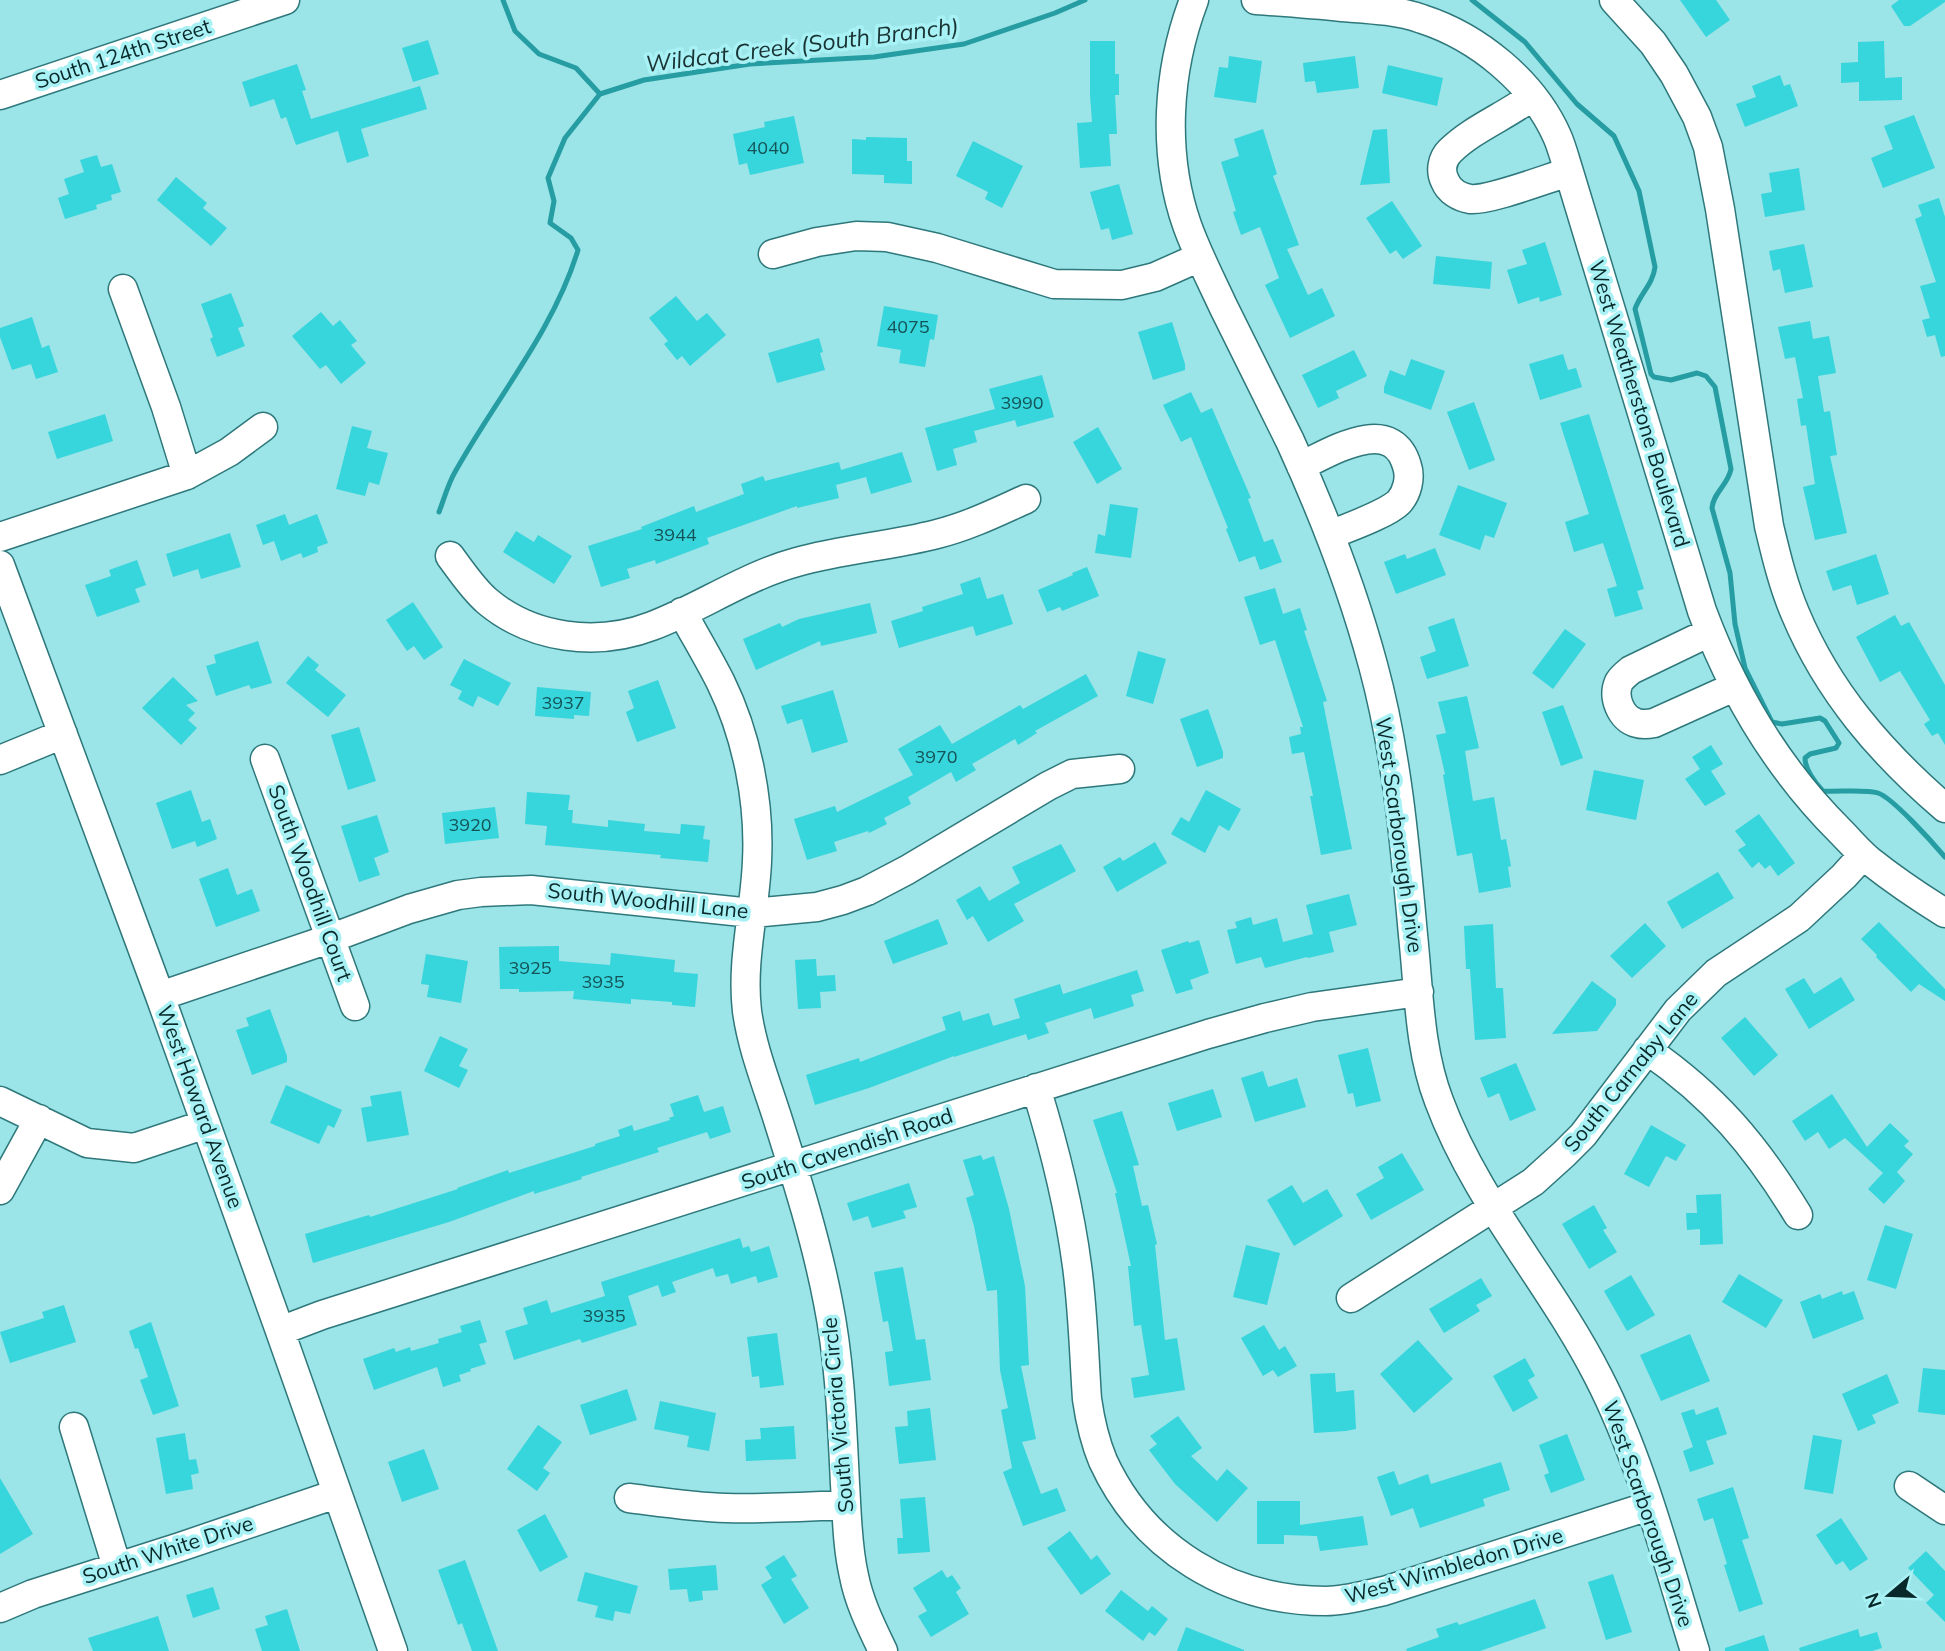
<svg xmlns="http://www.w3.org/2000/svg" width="1945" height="1651" viewBox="0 0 1945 1651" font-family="Mulish,sans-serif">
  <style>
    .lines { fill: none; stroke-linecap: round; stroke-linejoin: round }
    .stream { stroke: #259da2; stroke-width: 5 }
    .building { fill: #37d5dc }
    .minor-casing { stroke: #2e787b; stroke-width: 31 }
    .minor { stroke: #fff; stroke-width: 28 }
    .labels { text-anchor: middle; stroke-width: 7; stroke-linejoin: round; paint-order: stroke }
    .number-label { font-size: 18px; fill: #145356 }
    .street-label { font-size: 21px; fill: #092829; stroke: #a8f1f4 }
    .water-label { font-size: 23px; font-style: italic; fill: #193233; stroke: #a8f1f4 }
  </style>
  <rect width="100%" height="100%" fill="#9be4e7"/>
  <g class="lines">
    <path class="stream" d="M503,0L515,31L539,54L576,68L600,94L644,80L750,64L874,57L964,44L1055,13L1085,0
      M1472,0L1525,42L1577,104L1614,136L1639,191L1655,267C1653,284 1640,294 1635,309L1651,374L1654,377L1671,380L1697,373L1706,376L1715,387L1731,469C1728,485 1713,493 1712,508L1730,573L1735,624L1745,668L1772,722L1782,724L1820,718L1825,721L1839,743L1836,748L1810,754L1805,758C1805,769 1815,783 1823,791C1838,792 1866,789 1878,793C1893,798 1933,843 1945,857
      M439,512C444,499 448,484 455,472C496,398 553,332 578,250L571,238L550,223L554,201L548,178L565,138L600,94"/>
  </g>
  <path class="building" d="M1680,0H1716L1730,20L1706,37Z
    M1899,0H1945V2L1910,26H1904L1891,6Z
    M428,40L439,74L413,82L402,48Z
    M1090,41H1115V74H1119V95H1115L1117,134H1109L1111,166L1080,168L1077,123L1092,122L1090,95Z
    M1884,41L1885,78L1902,77V100L1859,101V82L1841,83V63L1858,62V42Z
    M1229,56L1262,61L1256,103L1214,97L1219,67L1228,68Z
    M1355,56L1359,88L1317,93L1315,81L1305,82L1303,63Z
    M297,64L306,90L302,91L311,119L420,86L427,109L361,129L369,156L347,163L338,131L296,145L286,117L281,119L274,99L250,107L242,82Z
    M1388,65L1443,78L1437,106L1382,93Z
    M1780,75L1784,86L1790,84L1798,106L1745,127L1736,104L1756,97L1752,86Z
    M1914,115L1935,168L1883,188L1871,158L1893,149L1884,126Z
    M794,116L804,163L750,175L747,163L739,165L733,134L765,127L764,122Z
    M1263,129L1277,174L1273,176L1299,245L1287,249L1308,295L1322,288L1335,316L1290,338L1265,285L1279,278L1260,227L1241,235L1233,212L1236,211L1221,162L1239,156L1234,139Z
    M1387,129L1390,183L1360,185L1373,130Z
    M866,137L907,138V161H912V184L884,183V175L852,174V139L866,140Z
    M973,141L1023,166L1002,208L985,199L988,192L956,176Z
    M97,155L101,167L112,164L121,192L111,195L112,200L96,205L97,209L65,219L58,198L69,194L64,179L84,172L80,160Z
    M1799,168L1805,210L1765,217L1761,194L1772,192L1769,173Z
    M176,177L207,203L203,208L227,228L211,246L157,200Z
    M1119,184L1133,234L1112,240L1109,228L1101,230L1090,192Z
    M1939,198L1945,217V356L1941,357L1935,335L1927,337L1922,320L1930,318L1920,286L1936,282L1915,219L1922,216L1918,205Z
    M1392,201L1422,246L1403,259L1396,250L1390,254L1366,218Z
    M1545,242L1562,295L1540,302L1539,297L1518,304L1507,270L1527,264L1522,250Z
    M1804,244L1813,287L1785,293L1780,269L1773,271L1769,251Z
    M1436,256L1492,262L1490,289L1433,284Z
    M231,293L244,326L238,328L245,346L217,357L210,339L213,337L201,304Z
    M676,296L697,321L707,313L726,335L690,366L682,356L677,360L664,344L668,341L649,318Z
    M884,306L938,315L934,340L930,339L925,367L899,363L901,350L877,346Z
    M321,312L333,326L340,320L357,341L351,345L366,363L341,384L326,365L320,369L292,336Z
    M32,317L42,348L49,345L58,372L36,379L31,364L12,370L0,337V328Z
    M1810,321L1813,339L1829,336L1836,373L1818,376L1824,412L1830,411L1837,455L1830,456L1847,533L1815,540L1803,487L1815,484L1806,425L1801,426L1797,399L1803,398L1795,357L1785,359L1778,327Z
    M1172,322L1185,364V370L1153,380L1138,332Z
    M819,338L823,352L820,353L825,370L777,383L768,353Z
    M1354,350L1367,376L1336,391L1339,398L1318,408L1302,375Z
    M1563,354L1568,370L1576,368L1582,387L1540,400L1529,364Z
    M1411,359L1445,371L1431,410L1384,393V387L1390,370L1405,376Z
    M1042,375L1054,417L1017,427L1015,420L974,431L977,442L953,449L957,465L937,471L925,428L995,409L989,389Z
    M1191,392L1201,413L1212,408L1251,498L1248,499L1264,542L1273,539L1282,562L1260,570L1255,556L1239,562L1226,529L1228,528L1191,437L1181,442L1163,405Z
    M1474,402L1495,460L1469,470L1447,412Z
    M105,414L113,441L57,459L48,432Z
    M1589,414L1644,589L1637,591L1643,609L1615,617L1607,589L1617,586L1603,543L1574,552L1565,522L1589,514L1560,423Z
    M352,426L372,431L367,448L388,453L379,485L369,482L365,496L336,489Z
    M1098,427L1122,469L1097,484L1073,442Z
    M902,452L912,482L871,494L866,477L836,485L839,498L797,508V506L707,538L709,544L656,564L655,560L627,569L630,578L601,587L588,546L642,529L641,527L694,506L696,512L744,494L741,484L763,476L765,481L839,462L841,470Z
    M1458,485L1507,503L1494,538L1485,535L1480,550L1439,535Z
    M1110,504L1138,508L1131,558L1095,553L1098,534L1105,536Z
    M285,514L289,525L317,514L328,543L317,547L318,552L303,558L301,553L281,561L274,541L263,545L256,525Z
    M516,531L534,542L538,535L572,556L554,584L503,552Z
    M230,533L241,567L201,579L198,569L173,577L166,554Z
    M1435,548L1446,575L1396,594L1384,562L1405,554L1407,559Z
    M1876,554L1889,594L1857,605L1851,585L1833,591L1826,571Z
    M137,560L146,585L135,589L140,602L97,617L85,585L111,576L109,570Z
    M1087,567L1099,596L1062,611L1060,607L1047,612L1038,590L1073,575L1072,573Z
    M980,577L987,599L1003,594L1013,624L976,636L973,626L899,648L891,621L923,611L922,607L963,594L960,584Z
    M1275,588L1283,614L1300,608L1307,630L1304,631L1327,701L1323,702L1352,849L1321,855L1310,796H1313L1304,752L1292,754L1289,737L1301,734L1300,727H1303L1275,640L1260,645L1244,597Z
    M413,602L443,647L424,660L414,646L407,651L386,620Z
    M870,603L877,633L821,646L820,641L756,670L743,639L780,623L782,627L799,619Z
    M1895,615L1901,626L1909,622L1945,685V745L1938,733L1932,736L1924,724L1930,720L1900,671L1880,682L1856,637Z
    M1454,618L1469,666L1427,679L1420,657L1436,651L1428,627Z
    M1565,629L1586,644L1553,689L1532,673Z
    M258,641L272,683L251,689L249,685L216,696L206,666L216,663L214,655Z
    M1138,651L1166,659L1153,704L1126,696Z
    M308,656L319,665L315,670L346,695L328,717L286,683Z
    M464,659L511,683L498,706L478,696L473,707L458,699L462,691L450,685Z
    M1086,674L1098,696L1035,731L1037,733L1018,745L1015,739L972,764L976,770L956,782L951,772L908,797L911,804L884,818L887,824L869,833L868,831L834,842L837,851L807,860L794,819L835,806L837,812L913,775L898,749L940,725L952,744L1020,705L1023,709Z
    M173,677L198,701L186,705L195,713L188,720L197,728L181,745L142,708Z
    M658,680L676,728L637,742L626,712L634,708L628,691Z
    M537,687L591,692L589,716L574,715V719L535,716Z
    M833,690L848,742L812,753L802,719L787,724L781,706Z
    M1467,696L1479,748L1465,751L1473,801L1494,797L1501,840L1506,839L1511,866L1508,867L1511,887L1479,893L1472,853L1457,856L1443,775L1445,774L1436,735L1446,733L1438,702Z
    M1563,705L1583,758L1561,766L1542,712Z
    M1208,709L1223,752V758L1197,767L1180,719Z
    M359,727L376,781L348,790L331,735Z
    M1711,745L1723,764L1711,771L1726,794L1705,806L1685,779L1700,769L1692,757Z
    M1594,770L1644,780L1636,820L1586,810Z
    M191,790L202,822L210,819L217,839L197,847L195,841L172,849L156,803Z
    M1206,790L1241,809L1229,831L1219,825L1205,853L1171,834L1181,817L1189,822Z
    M527,792L570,795L568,810H573L572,823L608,827V820L645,824L644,831L680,834L681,824L705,826L703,839L710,840L708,862L660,858L661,855L545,845L547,826L525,824Z
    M495,807L499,838L445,844L442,813Z
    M1759,814L1795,863L1778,876L1770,865L1765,869L1759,862L1752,868L1738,850L1746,845L1735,831Z
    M377,815L389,852L374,858L380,875L359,882L341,826Z
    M1155,842L1167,863L1117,892L1103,867L1120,857L1123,861Z
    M1061,844L1076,871L1014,904L1024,921L988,942L973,916L967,920L956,900L980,886L989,901L1020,883L1012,867Z
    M228,868L237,895L252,889L260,911L216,927L199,879Z
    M1718,872L1734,898L1682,929L1667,902Z
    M1349,894L1357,925L1329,932L1334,952L1308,958L1307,957L1265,968L1261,957L1236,964L1227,930L1237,928L1235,922L1251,917L1253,925L1277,918L1283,942L1313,934L1306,905Z
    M938,919L948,944L893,964L884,941Z
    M1879,922L1945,989V1001L1919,984L1911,992L1876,957L1877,955L1861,939Z
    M1645,923L1666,946L1632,978L1610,956Z
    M1493,924L1496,988H1503L1506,1038L1475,1040L1470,969H1466L1464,926Z
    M1199,940L1209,973L1190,980L1193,989L1176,994L1161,950L1188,941L1189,943Z
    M559,946V961L610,965L611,953L675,960L674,972L698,974L695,1007L672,1005V1002L631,999V1004L573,999L574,991L519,992V989H500L499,947Z
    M426,954L468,961L461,1003L427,997L429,985L421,984Z
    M816,959L817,976L835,975L836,991L820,992L821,1008L798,1009L795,960Z
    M1137,970L1144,991L1131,995L1134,1006L1094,1019L1091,1008L1045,1023L1049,1033L1028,1040L1026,1034L954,1057V1056L869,1088L815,1105L806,1075L859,1058L860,1062L946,1030L942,1017L960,1011L963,1021L989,1013L993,1026L1020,1018L1014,999L1060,984L1063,994Z
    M1841,977L1855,1000L1809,1029L1785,989L1804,978L1814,994Z
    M1592,981L1616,999V1005L1597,1031L1552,1034Z
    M270,1009L287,1056V1062L252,1075L236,1030L249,1026L246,1018Z
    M1745,1017L1778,1055L1754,1076L1721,1038Z
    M440,1036L468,1049L459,1066L468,1070L459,1088L424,1071Z
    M1368,1048L1381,1101L1356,1107L1353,1093L1348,1094L1338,1055Z
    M1516,1063L1536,1110L1510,1121L1499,1093L1488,1098L1480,1078Z
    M1263,1071L1268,1087L1297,1078L1306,1107L1255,1122L1241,1078Z
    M286,1085L342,1110L334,1128L328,1125L319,1144L270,1123Z
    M1213,1089L1222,1117L1177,1131L1168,1103Z
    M401,1091L409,1135L367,1142L361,1108L372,1106L370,1096Z
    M1832,1094L1867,1147L1890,1123L1909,1141L1904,1146L1913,1154L1897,1172L1905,1181L1884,1204L1868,1189L1883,1173L1845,1138L1829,1149L1818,1132L1805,1141L1792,1121Z
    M698,1095L704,1112L723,1106L731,1132L710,1139L707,1132L657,1148L659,1152L581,1177L582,1179L534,1194V1191L449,1222L313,1263L305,1234L369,1215L370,1217L458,1189L457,1188L508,1170L509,1173L595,1146V1144L620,1136L618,1130L632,1125L634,1131L670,1120L669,1118L674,1116L670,1104Z
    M1122,1111L1139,1165L1133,1166L1142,1206L1148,1205L1157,1244L1155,1245L1165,1340L1177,1338L1185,1390L1134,1398L1131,1378L1149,1375L1141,1325L1134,1326L1128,1266H1131L1115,1193H1117L1093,1120Z
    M1651,1125L1686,1145L1676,1161L1666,1156L1649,1187L1624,1174Z
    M1402,1153L1424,1190L1371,1220L1356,1194L1384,1178L1378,1167Z
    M981,1155L983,1160L994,1156L1009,1209L1025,1286L1029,1365L1021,1366L1036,1439L1022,1442L1041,1494L1057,1488L1066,1511L1023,1526L1003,1472L1012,1468L1001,1410L1008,1408L1000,1370L997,1290L987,1291L974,1226L966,1198L974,1195L963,1160Z
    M909,1183L917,1207L903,1211L906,1218L872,1228L868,1216L853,1221L847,1203Z
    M1292,1185L1303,1203L1327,1189L1343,1216L1294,1246L1267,1200Z
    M1721,1194L1723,1244L1700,1245V1229L1687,1230L1686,1213H1697L1696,1195Z
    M1594,1205L1607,1228L1603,1230L1617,1252L1589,1269L1562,1224Z
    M1885,1225L1913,1234L1896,1289L1867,1280Z
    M740,1238L743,1248L749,1246L751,1252L769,1246L778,1277L758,1283L756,1276L731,1284L728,1274L716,1277L713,1268L672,1282L676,1292L662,1297L658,1285L628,1296L637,1325L582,1343L580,1339L514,1360L505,1331L528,1324L523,1308L547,1300L551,1313L605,1296L601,1282Z
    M1246,1245L1280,1253L1267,1305L1233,1297Z
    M903,1267L916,1340L925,1339L931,1380L889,1386L885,1352L893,1351L888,1321L883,1322L874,1272Z
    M1739,1274L1783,1300L1766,1328L1722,1302Z
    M1631,1275L1655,1315L1627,1331L1604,1291Z
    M1481,1278L1492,1296L1476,1305L1480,1311L1444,1333L1429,1309Z
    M1842,1291L1843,1295L1854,1291L1864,1319L1813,1339L1800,1302L1820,1294L1822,1299Z
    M64,1305L76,1342L10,1363L0,1332L44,1318L42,1312Z
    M480,1320L487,1342L479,1344L486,1364L470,1369L471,1371L459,1375L461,1381L443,1387L437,1367L374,1390L363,1359L394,1348L396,1352L410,1347L411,1351L439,1343L438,1339L462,1332L460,1326Z
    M151,1322L179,1406L153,1415L140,1380L148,1377L138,1348L135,1349L129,1331Z
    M1264,1325L1279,1350L1285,1346L1297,1366L1278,1377L1273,1370L1263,1376L1241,1338Z
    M777,1333L784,1385L760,1388L759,1376L752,1377L747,1337Z
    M1690,1334L1710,1381L1661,1401L1640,1355Z
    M1418,1340L1453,1379L1414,1413L1380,1374Z
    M1525,1358L1535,1376L1528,1380L1538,1398L1513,1412L1493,1376Z
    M1923,1368L1945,1370V1415L1918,1412Z
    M1335,1373L1336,1392L1354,1390L1356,1429L1346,1431L1314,1433L1310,1374Z
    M1887,1374L1899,1403L1872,1415L1876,1423L1858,1431L1842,1394Z
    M627,1389L637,1420L590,1435L580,1405Z
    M660,1401L716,1413L709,1451L687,1447L689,1436L654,1429Z
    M1718,1407L1727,1434L1706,1441L1714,1464L1690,1472L1683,1451L1693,1447L1681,1413L1694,1409L1696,1415Z
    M930,1408L936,1460L899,1464L895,1427L908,1426L907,1411Z
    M1178,1416L1202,1448L1191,1456L1217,1481L1227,1469L1248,1488L1217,1522L1175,1484L1149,1450L1157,1444L1150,1436Z
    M538,1425L562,1442L543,1468L550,1473L537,1491L507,1469Z
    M794,1426L796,1459L746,1461L745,1440L761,1439L760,1428Z
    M185,1433L189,1460L196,1459L199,1473L191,1475L193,1489L166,1494L156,1438Z
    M1567,1434L1585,1480L1551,1493L1544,1475L1549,1473L1539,1445Z
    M1813,1435L1842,1440L1833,1494L1804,1489Z
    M424,1449L439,1489L402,1502L388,1462Z
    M1501,1462L1510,1490L1483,1499L1485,1506L1420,1528L1413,1508L1391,1516L1377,1477L1394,1471L1399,1485L1428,1474L1431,1484Z
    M0,1478L33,1534L0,1554Z
    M1733,1487L1749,1538L1742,1540L1763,1604L1739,1612L1724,1565L1727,1564L1713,1518L1704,1521L1697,1499Z
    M925,1497L930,1552L898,1554L897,1538H903L900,1499Z
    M1257,1501H1300V1525L1363,1516L1368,1545L1320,1551L1317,1536L1284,1535V1544H1257Z
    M545,1514L568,1557L540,1572L517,1530Z
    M1841,1518L1868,1559L1850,1571L1843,1561L1836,1565L1816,1535Z
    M1070,1531L1091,1560L1097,1555L1111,1574L1081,1595L1047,1548Z
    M1926,1551L1945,1571V1622L1926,1603L1934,1595L1908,1568Z
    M784,1555L797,1576L791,1579L809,1608L784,1624L761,1585L772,1578L765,1567Z
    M465,1560L498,1651H472L462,1623L458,1625L438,1570Z
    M716,1565L718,1590L702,1591L703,1600L689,1602L687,1589L670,1590L668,1569Z
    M942,1570L947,1578L952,1575L961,1588L956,1592L969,1614L931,1637L918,1616L927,1611L913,1588Z
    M585,1572L638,1586L630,1614L615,1611L613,1621L595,1617L598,1606L577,1601Z
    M1613,1574L1632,1632L1606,1640L1588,1582Z
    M213,1587L220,1609L193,1618L186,1595Z
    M1121,1590L1148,1611L1152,1606L1168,1619L1155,1636L1149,1632L1143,1641L1105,1611Z
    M1535,1599L1546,1628L1480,1651H1407L1406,1649L1439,1637L1436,1629L1457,1622L1459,1625Z
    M287,1609L300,1651H262L255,1629L268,1625L265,1616Z
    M158,1616L169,1651H93L88,1638Z
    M1186,1627L1244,1650V1651H1177Z
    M1858,1629L1860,1637L1877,1632L1882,1648L1872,1651H1800L1799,1648Z
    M1764,1635L1769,1651H1725V1648Z"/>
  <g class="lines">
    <g class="minor-casing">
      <path id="minor" d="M1194,0C1167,71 1162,153 1187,225C1197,253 1211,280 1223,306C1245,351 1268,396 1290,441C1323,513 1352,587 1373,665C1397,753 1405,845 1413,935C1419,991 1419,1049 1439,1101C1476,1201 1550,1282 1598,1376C1641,1459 1667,1561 1695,1651
        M1256,0C1285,2 1314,4 1342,7C1369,9 1397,10 1422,19C1478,37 1533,82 1557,136C1562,147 1565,160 1569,172L1702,611C1733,694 1777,768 1840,831C1850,841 1859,852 1870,861C1894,880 1919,897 1945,913
        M1614,0L1653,43L1674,74L1697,117L1708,147L1720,209L1769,526C1776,555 1783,585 1795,613C1828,692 1881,753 1945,808
        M0,95L285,0
        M1531,97C1506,116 1472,129 1450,151C1442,159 1440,171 1445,181C1449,191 1459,197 1470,199C1489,201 1548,178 1569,172
        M773,254L817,242L856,236L887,237L937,248L1054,284L1122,285L1155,277L1200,257
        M123,289L166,407L187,475
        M1301,466C1331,452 1392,413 1407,466C1411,478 1407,493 1399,502C1387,514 1347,528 1330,535
        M0,537L187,475L229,452L263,427
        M450,556C461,571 473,589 487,601C532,639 597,647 652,626C702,607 745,576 797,562C843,549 891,546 937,534C969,526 997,512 1026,499
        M0,565L160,996L280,1331L393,1651
        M682,612C695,636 709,659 721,683C747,736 760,802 757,861C755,911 741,961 747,1011C752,1048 767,1085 778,1120C797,1180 816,1240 828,1302C840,1362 842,1423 845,1484C847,1515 847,1546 854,1576C859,1602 871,1626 883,1651
        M1710,632L1631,670C1626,674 1622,677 1619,682C1612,697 1621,719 1637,723C1643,725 1649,724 1654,723L1734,687
        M265,759L355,1006
        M0,760L63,734
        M160,996L329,939L409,909L458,895L481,892L531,890L752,913L817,907L843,900L867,891L907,870L1048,786L1072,774L1120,769
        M1647,1050C1714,1096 1756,1146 1798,1215
        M1036,1088C1054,1146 1069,1205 1077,1266C1083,1310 1084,1355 1087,1399C1090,1420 1095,1442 1103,1461C1144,1550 1230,1601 1326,1601C1346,1601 1365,1595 1384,1591L1649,1506
        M0,1101L87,1143L134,1148L206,1124
        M0,1190L39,1119
        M1351,1298L1533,1182L1564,1154L1583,1135L1678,1010L1716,973L1799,918L1844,876L1863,855
        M280,1331L322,1315L1208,1034L1265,1018L1312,1007L1419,992
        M74,1427L117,1567
        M1909,1486L1945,1510
        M629,1498C661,1502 694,1507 726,1508C767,1509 806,1507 846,1505
        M0,1608L33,1594L180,1547L336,1494"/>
    </g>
    <use href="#minor" class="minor"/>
  </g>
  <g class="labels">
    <g class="number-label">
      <text x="768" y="154">4040</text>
      <text x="908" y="333">4075</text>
      <text x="1022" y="409">3990</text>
      <text x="675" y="541">3944</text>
      <text x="563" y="709">3937</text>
      <text x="936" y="763">3970</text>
      <text x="470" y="831">3920</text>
      <text x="530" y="974">3925</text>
      <text x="603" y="988">3935</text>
      <text x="604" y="1322">3935</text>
    </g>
    <g class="street-label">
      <text transform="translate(123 54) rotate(-18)" y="7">South 124th Street</text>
      <text transform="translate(1639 404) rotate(73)" y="7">West Weatherstone Boulevard</text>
      <text transform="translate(1399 835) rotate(82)" y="7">West Scarborough Drive</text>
      <text transform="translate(310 883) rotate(70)" y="7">South Woodhill Court</text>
      <text transform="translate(648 901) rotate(6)" y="7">South Woodhill Lane</text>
      <text transform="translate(1631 1072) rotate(-51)" y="7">South Carnaby Lane</text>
      <text transform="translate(200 1107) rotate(70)" y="7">West Howard Avenue</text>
      <text transform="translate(847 1149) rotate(-18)" y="7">South Cavendish Road</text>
      <text transform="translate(838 1415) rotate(-95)" y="7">South Victoria Circle</text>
      <text transform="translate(1648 1514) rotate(71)" y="7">West Scarborough Drive</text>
      <text transform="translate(168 1550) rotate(-18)" y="7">South White Drive</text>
      <text transform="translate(1454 1566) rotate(-16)" y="7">West Wimbledon Drive</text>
    </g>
    <g class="water-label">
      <text transform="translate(802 45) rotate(-7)" y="8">Wildcat Creek (South Branch)</text>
    </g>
  </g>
  <g transform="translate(1889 1595) rotate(251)" stroke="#a8f1f4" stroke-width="5" paint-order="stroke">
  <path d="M0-5L12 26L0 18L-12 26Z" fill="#092829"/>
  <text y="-10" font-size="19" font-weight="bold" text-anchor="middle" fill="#092829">N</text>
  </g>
</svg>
